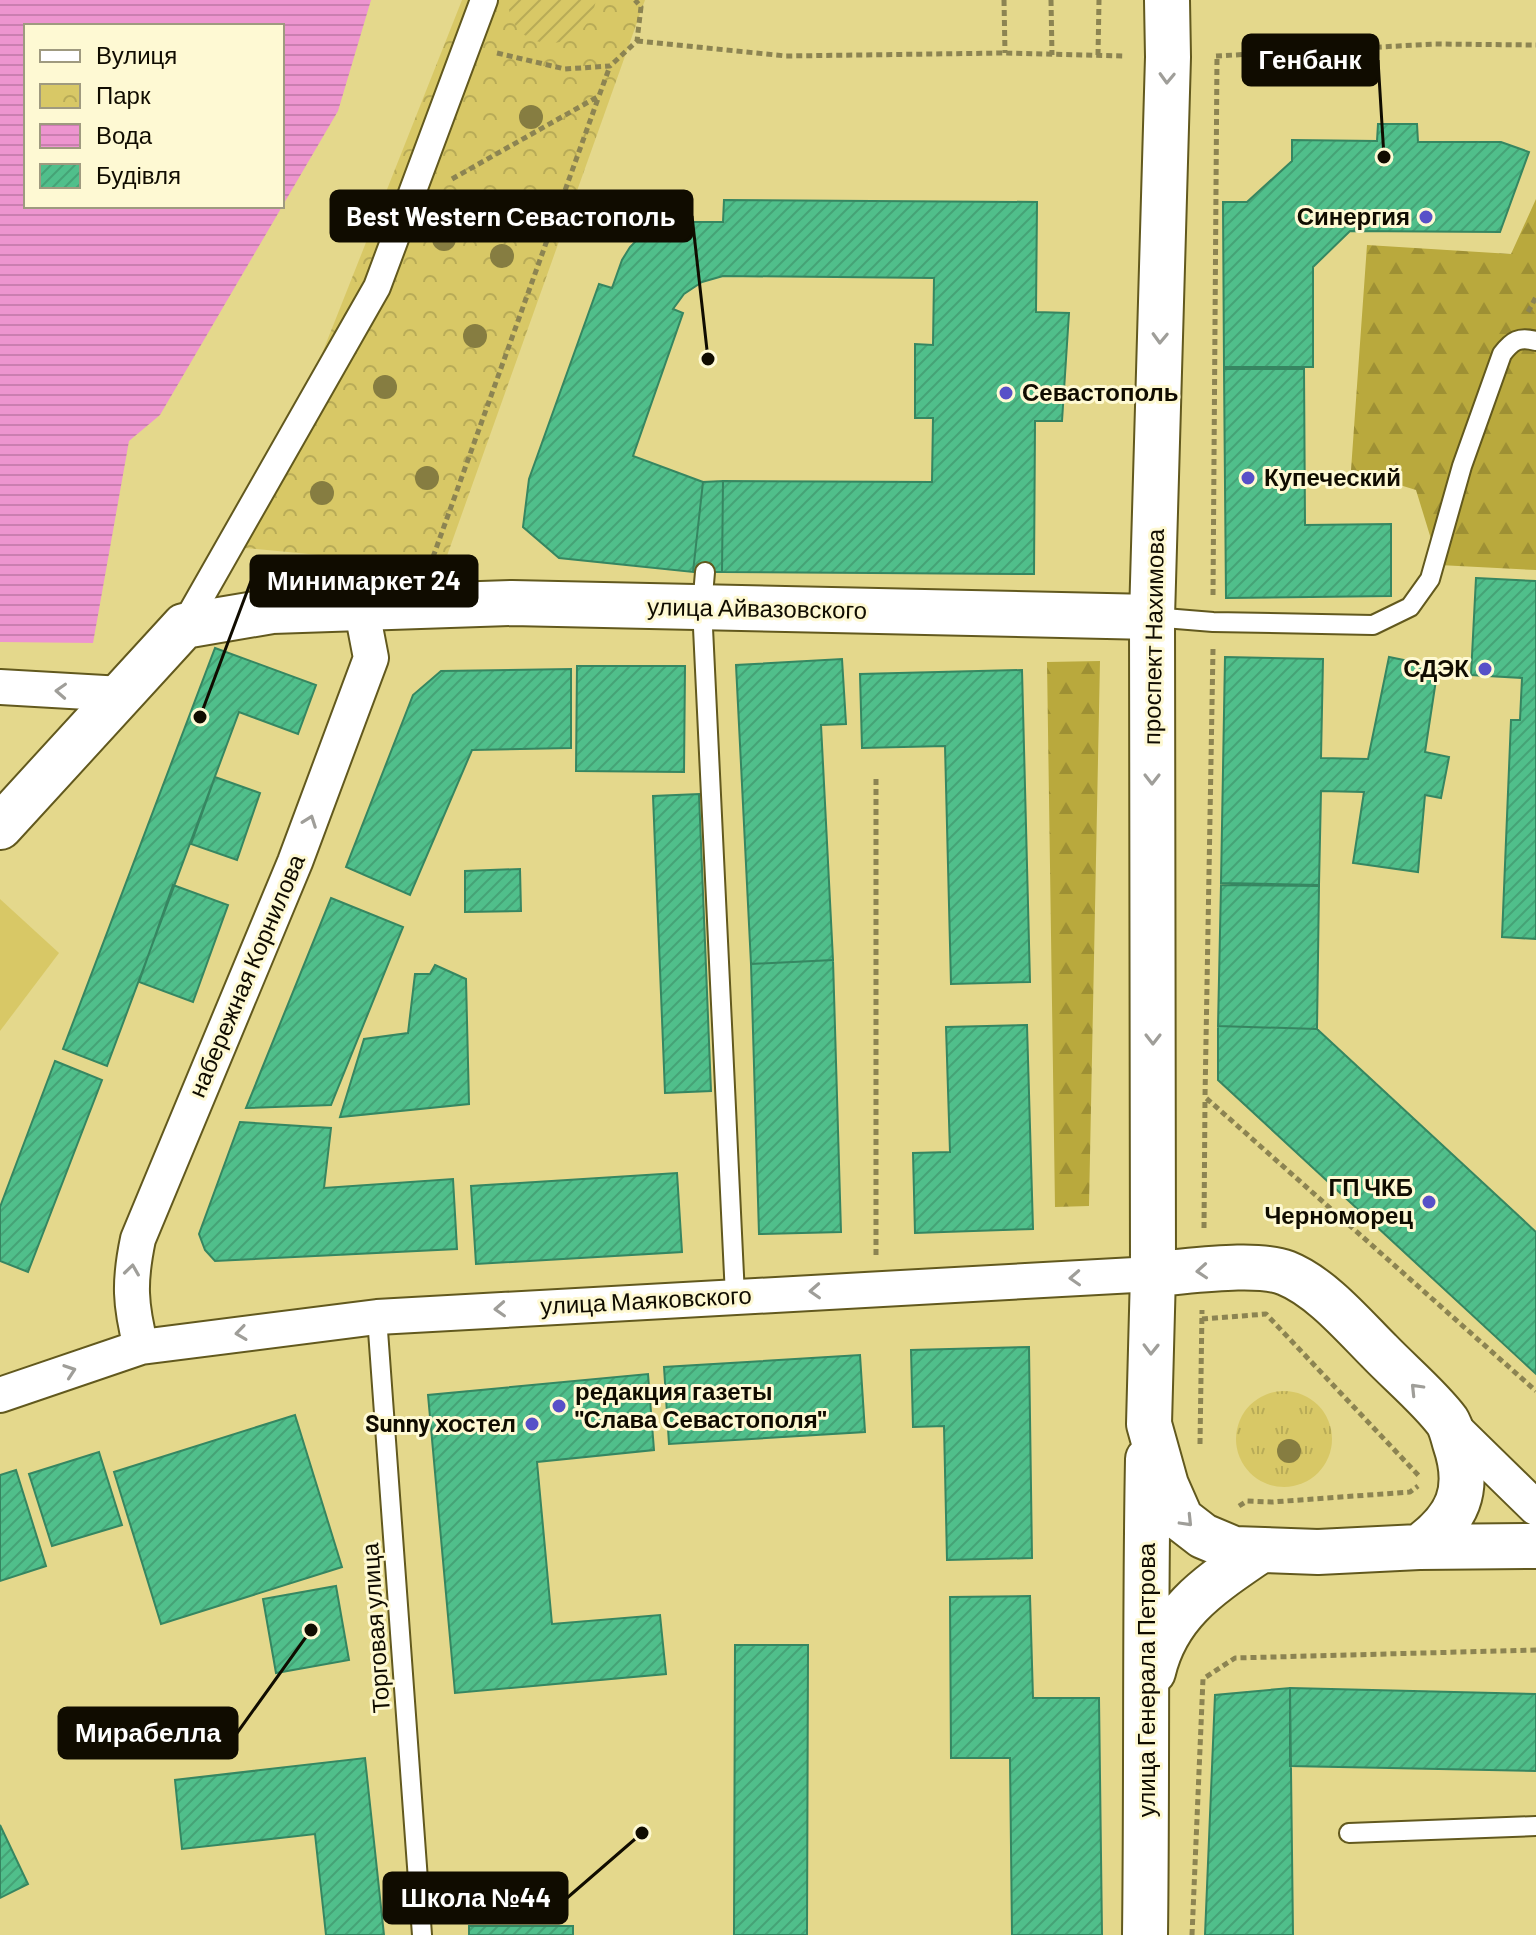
<svg xmlns="http://www.w3.org/2000/svg" width="1536" height="1935" viewBox="0 0 1536 1935" font-family="Barlow,sans-serif">
  <style>
    .grass { fill: url(#grass-tufts) }
    .forest { fill: url(#forest-firs) }
    .park { fill: url(#park-crowns) }
    .garden { fill: url(#garden-furrows) }
    .pitch { fill: #d8c866 }
    .water { fill: url(#water-rules); fill-rule: evenodd }
    .building { fill: url(#building-hatch); stroke: #368661; stroke-width: 2 }
    .lines { fill: none; stroke-linecap: round; stroke-linejoin: round }
    .service-casing { stroke: #62591e; stroke-width: 22 }
    .pedestrian-casing { stroke: #62591e; stroke-width: 30 }
    .minor-casing { stroke: #62591e; stroke-width: 38 }
    .tertiary-casing { stroke: #62591e; stroke-width: 48 }
    .secondary-casing { stroke: #62591e; stroke-width: 48 }
    .path { stroke: #8c8452; stroke-width: 5; stroke-dasharray: 6 4; stroke-linecap: butt }
    .service { stroke: #fff; stroke-width: 18 }
    .pedestrian { stroke: #fff; stroke-width: 26 }
    .minor { stroke: #fff; stroke-width: 34 }
    .tertiary { stroke: #fff; stroke-width: 44 }
    .secondary { stroke: #fff; stroke-width: 44 }
    .tree { fill: #867d41 }
    .oneway { stroke: #9f9e99 }
    .poi-dot { fill: #5750c8; stroke: #fef9d3; stroke-width: 3 }
    .labels { text-anchor: middle; stroke-width: 6; stroke-linejoin: round; paint-order: stroke }
    .poi-label { font-size: 24px; font-weight: bold; fill: #100c00; stroke: #fef9d3; text-anchor: end }
    .street-label { font-size: 24px; fill: #100c00; stroke: #fef9d3 }
    .leader { fill: none; stroke: #100c00; stroke-width: 3 }
    .callout-dot { fill: #100c00; stroke: #fef9d3; stroke-width: 3 }
    .callout { fill: #100c00; stroke: #100c00; stroke-width: 3 }
    .callout-label { font-size: 26px; text-anchor: middle; font-weight: bold; fill: #fff }
  </style>
  <defs>
    <pattern id="grass-tufts" width="24" height="20" patternUnits="userSpaceOnUse" patternTransform="scale(2)"><rect width="24" height="20" fill="#d8c866"/><path d="M3 7l-1-3M5 7V3M7 7l1-3M15 17l-1-3M17 17v-4M19 17l1-3" fill="none" stroke="#b8ab57"/></pattern>
    <pattern id="forest-firs" width="22" height="20" patternUnits="userSpaceOnUse" patternTransform="scale(2)"><rect width="22" height="20" fill="#b9a93d"/><path d="M5 1l3.5 6h-7zM16 11l3.5 6h-7z" fill="#9e9034"/></pattern>
    <pattern id="park-crowns" width="20" height="18" patternUnits="userSpaceOnUse" patternTransform="scale(2)"><rect width="20" height="18" fill="#d8c866"/><path d="M2 6a3 3 0 1 1 6 0M12 15a3 3 0 1 1 6 0" fill="none" stroke="#b8ab57"/></pattern>
    <pattern id="garden-furrows" width="10" height="10" patternUnits="userSpaceOnUse" patternTransform="scale(2)"><rect width="10" height="10" fill="#d8c866"/><path d="M-1 1l2-2M0 10L10 0M9 11l2-2" fill="none" stroke="#b8ab57"/></pattern>
    <pattern id="water-rules" width="6" height="5" patternUnits="userSpaceOnUse" patternTransform="scale(2)"><rect width="6" height="5" fill="#ed95cf"/><path d="M0 2.5h6" fill="none" stroke="#ca7fb0"/></pattern>
    <pattern id="building-hatch" width="6" height="6" patternUnits="userSpaceOnUse" patternTransform="scale(2)"><rect width="6" height="6" fill="#50bf8b"/><path d="M-1 1l2-2M0 6l6-6M5 7l2-2" fill="none" stroke="#45a376"/></pattern>
  </defs>
  <rect width="100%" height="100%" fill="#e4d88c"/>
  <path class="grass" d="M1236 1439a48 48 0 1 1 96 0a48 48 0 1 1-96 0Z"/>
  <path class="forest" d="M1536,199V570L1439,565L1416,490L1351,470L1367,245L1511,254Z
    M1100,661L1089,1206L1055,1207L1047,662Z"/>
  <path class="park" d="M462,0H645L443,567L245,548Z"/>
  <path class="garden" d="M508,0H596C585,61 508,54 508,0Z"/>
  <path class="pitch" d="M0,899L59,953L0,1031Z"/>
  <path class="water" d="M0,0H371L338,111L160,415L129,441L93,643L0,642ZM26,26H282V206H26Z"/>
  <path class="building" d="M1378,124H1417L1418,142H1501L1529,152L1500,232L1350,231L1313,267V367H1224L1223,202H1247L1292,161V140L1377,141Z
    M724,200L1037,202L1036,312L1069,313L1062,421H1035L1034,574L722,572L723,481L932,482L933,418H915V344L933,345L934,278L723,276L702,282L684,294L673,309L683,313L633,456L703,482L693,572L559,558L523,527L529,479L599,284L612,288L622,260L630,247L642,235L656,228L685,222H723Z
    M1224,369H1304L1305,525L1391,524V596L1226,598Z
    M723,481L722,572H693L703,482Z
    M1476,578L1536,581V939L1502,937L1511,720H1520L1522,678L1471,675Z
    M215,648L316,685L298,734L239,712L107,1066L63,1049Z
    M1225,657L1323,659L1321,758L1368,759L1389,657L1438,667L1425,752L1449,757L1441,798L1425,795L1418,872L1353,863L1364,792L1321,791L1319,885L1221,883Z
    M842,659L846,724L821,725L833,960L751,964L736,665Z
    M577,666H685L684,772L576,771Z
    M571,669V748L472,750L410,895L346,867L413,695L441,671Z
    M1022,670L1030,982L951,984L945,746L862,748L860,674Z
    M215,777L260,793L237,860L191,844Z
    M699,794L711,1091L665,1093L653,796Z
    M520,869L521,911L465,912V871Z
    M173,885L228,905L193,1002L139,982Z
    M1221,885L1319,886L1317,1029L1218,1026Z
    M331,898L403,927L331,1105L246,1108Z
    M833,960L841,1232L759,1234L751,964Z
    M435,965L466,979L469,1104L340,1117L364,1039L408,1033L415,974H430Z
    M1027,1025L1033,1229L915,1233L913,1153L950,1152L946,1027Z
    M1218,1026L1317,1029L1536,1232V1374L1218,1080Z
    M55,1061L102,1080L28,1272L0,1261V1207Z
    M240,1122L331,1128L324,1188L453,1179L457,1249L215,1261L205,1250L199,1234Z
    M677,1173L682,1252L476,1264L471,1186Z
    M1029,1347L1032,1558L947,1560L944,1426L913,1427L911,1350Z
    M860,1355L865,1432L669,1444L664,1367Z
    M648,1374L654,1450L537,1462L552,1624L660,1615L666,1674L455,1693L428,1395Z
    M295,1415L342,1567L161,1624L114,1472Z
    M99,1452L122,1525L52,1546L29,1474Z
    M16,1470L46,1566L0,1581V1475Z
    M336,1586L349,1660L276,1673L263,1599Z
    M1030,1596L1033,1698H1099L1102,1935H1012L1010,1758H951L950,1597Z
    M735,1645H808L807,1935H734Z
    M1290,1688L1536,1694V1771L1290,1766Z
    M1290,1688L1293,1935H1205L1215,1695Z
    M365,1758L384,1935H326L315,1834L182,1849L175,1780Z
    M0,1825L28,1884L0,1898Z
    M469,1926H573V1935H469Z"/>
  <g class="lines">
    <g class="service-casing">
      <path id="service" d="M705,572L702,607L735,1296
        M1152,617L1213,622L1373,625L1410,607L1430,579L1462,466L1502,354C1512,341 1519,336 1536,341
        M377,1317L422,1935
        M1349,1833L1536,1826"/>
    </g>
    <g class="pedestrian-casing">
      <path id="pedestrian" d="M184,626L377,287L484,0"/>
    </g>
    <g class="minor-casing">
      <path id="minor" d="M0,687L122,694
        M141,1347C130,1304 129,1282 138,1239L295,862L371,658L361,606
        M0,1395L141,1347L377,1317L1153,1274
        M1448,1422L1536,1508"/>
    </g>
    <g class="tertiary-casing">
      <path id="tertiary" d="M0,827L184,626L272,611L512,603L1152,617"/>
    </g>
    <g class="secondary-casing">
      <path id="secondary" d="M1167,0L1168,57L1152,617L1153,1274L1149,1424L1166,1485L1181,1519L1203,1536L1234,1549L1318,1552L1419,1547L1536,1546
        M1153,1274C1187,1272 1255,1261 1286,1273C1321,1287 1353,1325 1379,1351C1399,1372 1430,1398 1447,1421C1451,1427 1453,1436 1455,1443C1471,1490 1458,1519 1419,1547
        M1153,1672C1167,1612 1210,1585 1258,1552
        M1145,1935C1147,1776 1145,1617 1148,1459"/>
    </g>
    <path class="path" d="M1004,0L1005,53
      M1051,0L1052,55
      M637,41L786,56L1005,53L1124,56
      M497,53L565,69L610,66L637,41L641,7L635,0
      M1098,55L1099,0
      M1216,56L1435,44L1536,45
      M452,179L599,96L610,66
      M1528,312L1536,297
      M433,557L599,96
      M1213,595L1217,55
      M1213,649L1205,1097L1536,1391
      M1204,1228L1205,1098
      M876,1255V779
      M1202,1319L1266,1314L1420,1477
      M1200,1444L1202,1310
      M1239,1506L1247,1501L1272,1502L1410,1492L1418,1486
      M1192,1935L1203,1679L1235,1658L1536,1650"/>
    <use href="#service" class="service"/>
    <use href="#pedestrian" class="pedestrian"/>
    <use href="#minor" class="minor"/>
    <use href="#tertiary" class="tertiary"/>
    <use href="#secondary" class="secondary"/>
  </g>
  <g class="tree">
    <circle cx="531" cy="117" r="12"/>
    <circle cx="444" cy="239" r="12"/>
    <circle cx="502" cy="256" r="12"/>
    <circle cx="475" cy="336" r="12"/>
    <circle cx="385" cy="387" r="12"/>
    <circle cx="427" cy="478" r="12"/>
    <circle cx="322" cy="493" r="12"/>
    <circle cx="1289" cy="1451" r="12"/>
  </g>
  <defs><path id="oneway-chevron" d="M-2-3.5L2.5 0L-2 3.5" fill="none" stroke-width="1.6" stroke-linecap="round" stroke-linejoin="round" transform="scale(2)"/></defs>
  <g class="oneway">
    <use href="#oneway-chevron" transform="translate(1167 78) rotate(92)"/>
    <use href="#oneway-chevron" transform="translate(1160 338) rotate(92)"/>
    <use href="#oneway-chevron" transform="translate(61 691) rotate(-177)"/>
    <use href="#oneway-chevron" transform="translate(1152 779) rotate(90)"/>
    <use href="#oneway-chevron" transform="translate(310 821) rotate(-70)"/>
    <use href="#oneway-chevron" transform="translate(1153 1039) rotate(90)"/>
    <use href="#oneway-chevron" transform="translate(132 1270) rotate(-82)"/>
    <use href="#oneway-chevron" transform="translate(1202 1271) rotate(176)"/>
    <use href="#oneway-chevron" transform="translate(1075 1278) rotate(177)"/>
    <use href="#oneway-chevron" transform="translate(815 1291) rotate(177)"/>
    <use href="#oneway-chevron" transform="translate(500 1309) rotate(177)"/>
    <use href="#oneway-chevron" transform="translate(241 1333) rotate(172)"/>
    <use href="#oneway-chevron" transform="translate(1151 1349) rotate(91)"/>
    <use href="#oneway-chevron" transform="translate(70 1371) rotate(-19)"/>
    <use href="#oneway-chevron" transform="translate(1416 1389) rotate(-134)"/>
    <use href="#oneway-chevron" transform="translate(1187 1521) rotate(46)"/>
  </g>
  <g class="poi-dot">
    <circle cx="1426" cy="217" r="8"/>
    <circle cx="1006" cy="393" r="8"/>
    <circle cx="1248" cy="478" r="8"/>
    <circle cx="1485" cy="669" r="8"/>
    <circle cx="1429" cy="1202" r="8"/>
    <circle cx="559" cy="1406" r="8"/>
    <circle cx="532" cy="1424" r="8"/>
  </g>
  <g class="labels">
    <g class="poi-label">
      <text x="1410" y="225">Синергия</text>
      <text x="1022" y="401" text-anchor="start">Севастополь</text>
      <text x="1264" y="486" text-anchor="start">Купеческий</text>
      <text x="1469" y="677">СДЭК</text>
      <text x="1413" y="1196">ГП ЧКБ<tspan x="1413" dy="28">Черноморец</tspan></text>
      <text x="575" y="1400" text-anchor="start">редакция газеты<tspan x="575" dy="28">"Слава Севастополя"</tspan></text>
      <text x="516" y="1432">Sunny хостел</text>
    </g>
    <g class="street-label">
      <text transform="translate(757 609) rotate(1)" y="8">улица Айвазовского</text>
      <text transform="translate(1154 637) rotate(-89)" y="8">проспект Нахимова</text>
      <text transform="translate(247 976) rotate(-67)" y="8">набережная Корнилова</text>
      <text transform="translate(646 1301) rotate(-3)" y="8">улица Маяковского</text>
      <text transform="translate(376 1628) rotate(-94)" y="8">Торговая улица</text>
      <text transform="translate(1147 1680) rotate(-90)" y="8">улица Генерала Петрова</text>
    </g>
  </g>
  <path class="leader" d="M1384 157L1378 60M708 359L692 216M200 717L251 581M311 1630L237 1733M642 1833L567 1898"/>
  <g class="callout-dot">
    <circle cx="1384" cy="157" r="8"/>
    <circle cx="708" cy="359" r="8"/>
    <circle cx="200" cy="717" r="8"/>
    <circle cx="311" cy="1630" r="8"/>
    <circle cx="642" cy="1833" r="8"/>
  </g>
  <g class="callout">
    <rect x="1243" y="35" width="135" height="50" rx="8"/>
    <rect x="331" y="191" width="361" height="50" rx="8"/>
    <rect x="251" y="556" width="226" height="50" rx="8"/>
    <rect x="59" y="1708" width="178" height="50" rx="8"/>
    <rect x="384" y="1873" width="183" height="50" rx="8"/>
  </g>
  <g class="callout-label">
    <text x="1310" y="69">Генбанк</text>
    <text x="511" y="226">Best Western Севастополь</text>
    <text x="364" y="590">Минимаркет 24</text>
    <text x="148" y="1742">Мирабелла</text>
    <text x="476" y="1907">Школа №44</text>
  </g>
  <rect x="24" y="24" width="260" height="184" fill="#fef9d3" stroke="#9f9a7f" stroke-width="2"/>
  <rect x="40" y="50" width="40" height="12" fill="#ffffff" stroke="#9f9a7f" stroke-width="2"/>
  <text x="96" y="64" font-size="24" fill="#100c00">Вулиця</text>
  <rect x="40" y="84" width="40" height="24" fill="url(#park-crowns)" stroke="#9f9a7f" stroke-width="2"/>
  <text x="96" y="104" font-size="24" fill="#100c00">Парк</text>
  <rect x="40" y="124" width="40" height="24" fill="url(#water-rules)" stroke="#9f9a7f" stroke-width="2"/>
  <text x="96" y="144" font-size="24" fill="#100c00">Вода</text>
  <rect x="40" y="164" width="40" height="24" fill="url(#building-hatch)" stroke="#9f9a7f" stroke-width="2"/>
  <text x="96" y="184" font-size="24" fill="#100c00">Будівля</text>
</svg>
